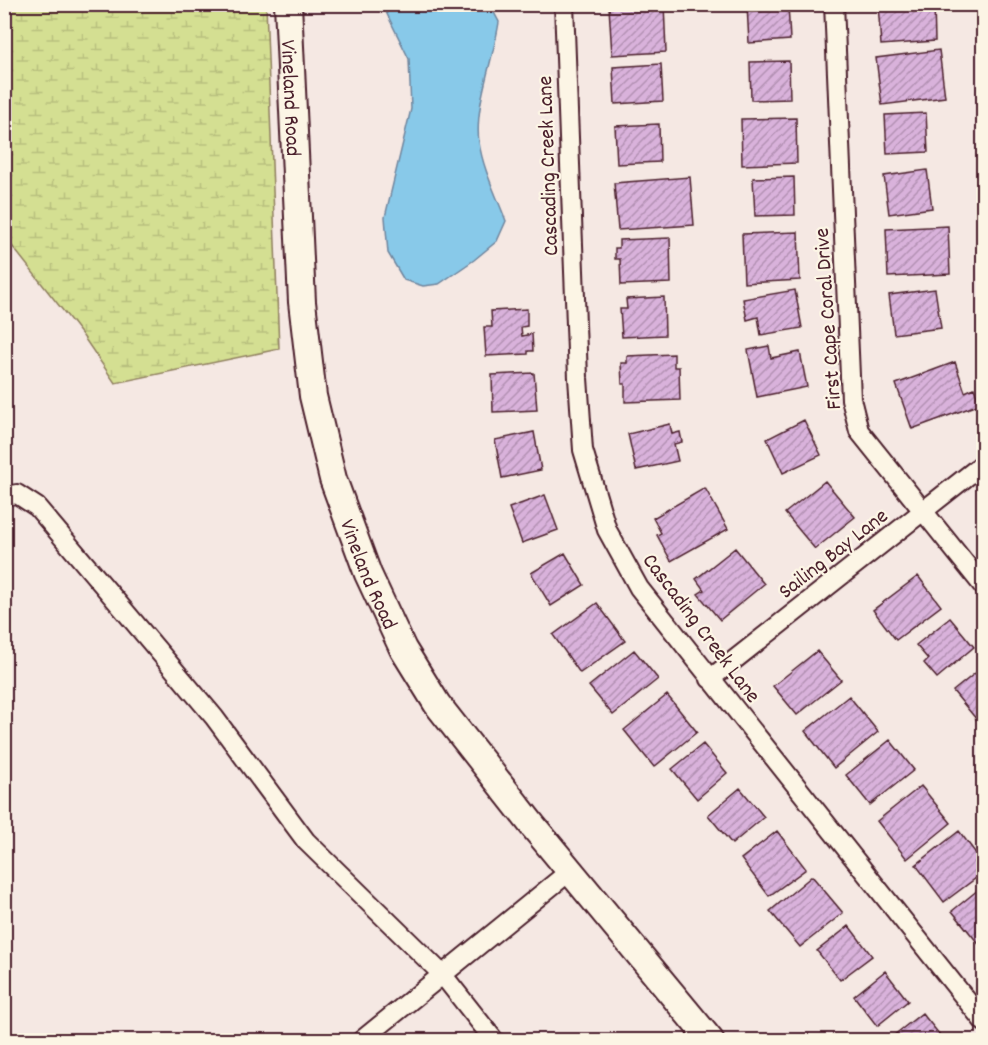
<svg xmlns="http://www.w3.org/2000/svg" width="988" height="1045" viewBox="0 0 988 1045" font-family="Dekko,sans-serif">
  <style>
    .wetland { fill: url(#wetland-marsh); stroke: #8f7f5e; stroke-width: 1.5 }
    .water { fill: #88c9e9; stroke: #6f859d; stroke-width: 1.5 }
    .building { fill: url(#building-hatch); stroke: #4a1f2b; stroke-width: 1.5 }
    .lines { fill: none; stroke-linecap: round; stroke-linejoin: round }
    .minor-casing { stroke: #4a1f2b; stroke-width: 22 }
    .secondary-casing { stroke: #4a1f2b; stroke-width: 30 }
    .minor { stroke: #fcf5e5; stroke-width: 18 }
    .secondary { stroke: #fcf5e5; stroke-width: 26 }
    .labels { text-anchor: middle; stroke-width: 4.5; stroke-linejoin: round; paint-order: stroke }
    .street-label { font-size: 22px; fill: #4a1f2b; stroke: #fcf5e5 }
  </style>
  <defs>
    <pattern id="wetland-marsh" width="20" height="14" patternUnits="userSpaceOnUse" patternTransform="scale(1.5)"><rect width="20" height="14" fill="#d4df92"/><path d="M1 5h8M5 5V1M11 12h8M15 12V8" fill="none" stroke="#b8bf7e"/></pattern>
    <pattern id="building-hatch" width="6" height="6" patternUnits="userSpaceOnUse" patternTransform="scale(1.5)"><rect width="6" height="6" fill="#d9b2db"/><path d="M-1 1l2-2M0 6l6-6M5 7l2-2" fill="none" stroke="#b290b2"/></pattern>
  </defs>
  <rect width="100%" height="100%" fill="#f5e8e3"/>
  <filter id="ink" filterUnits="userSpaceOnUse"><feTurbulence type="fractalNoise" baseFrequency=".0167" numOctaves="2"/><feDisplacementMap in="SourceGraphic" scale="12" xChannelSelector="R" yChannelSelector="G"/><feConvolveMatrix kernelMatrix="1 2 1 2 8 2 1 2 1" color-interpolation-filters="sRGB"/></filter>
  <g filter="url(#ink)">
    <path class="wetland" d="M5,4L266,5L279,349L115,383L83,336L5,237Z"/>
    <path class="water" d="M385,5H490L499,22C494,58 474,106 479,142C483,170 496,194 506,221L497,241L474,260L439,284L423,286L404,280L388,253L385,217L411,109L409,59L386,12Z"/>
    <path class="building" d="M664,4L666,52L612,55L609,7Z
      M788,4L790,40L749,43L747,5Z
      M878,4H934L935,41L881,45Z
      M939,50L945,97L882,105L876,58Z
      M789,61L790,99L751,100L750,62Z
      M661,64L663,101L615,104L613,67Z
      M926,113L928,152L887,154L885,115Z
      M796,118L797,163L742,165L741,119Z
      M659,124L660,162L617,164L615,126Z
      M927,170L932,208L889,214L884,176Z
      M690,177L694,225L618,230L614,183Z
      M794,177L795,215L755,216L753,178Z
      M948,226L950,274L888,277L886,229Z
      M798,232L800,280L744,283L742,234Z
      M670,238L671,283L621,285L620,259H615V248H619V240Z
      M935,289L941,328L894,334L889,295Z
      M795,290L802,328L761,335L758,317L747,320L743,299Z
      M664,297L665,335L622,337L620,309H627L626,299Z
      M527,309V326L521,327L522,336L532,334L533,351H528V354L486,356L484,327H492L491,311Z
      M769,346L771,358L800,352L807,387L757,397L748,350Z
      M674,354V367H679L680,400L625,402V384H622L621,363H627V356Z
      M955,362L965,392L974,388L980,404L912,429L896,384Z
      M534,373L537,410L493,412L492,375Z
      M804,420L821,455L783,473L767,439Z
      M670,424L672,434L680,432L682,442L674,444L678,461L636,470L628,434Z
      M534,432L541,470L502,478L495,440Z
      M825,481L855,517L815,549L785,513Z
      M705,488L728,529L671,561L657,535L661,533L653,518Z
      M545,495L558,530L522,543L509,508Z
      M735,548L764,584L720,620L698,594L704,590L696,579Z
      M565,553L584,585L551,606L531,573Z
      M918,576L941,606L896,640L873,610Z
      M597,603L625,641L580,673L553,635Z
      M950,618L974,647L937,678L924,663L928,659L916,645Z
      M634,650L658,679L613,715L589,686Z
      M817,651L841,680L797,715L773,686Z
      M984,666V715L977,720L953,691Z
      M667,695L697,732L654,767L624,730Z
      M849,696L878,732L834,768L805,731Z
      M890,740L914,770L870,805L846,775Z
      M703,744L727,773L697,799L672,769Z
      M921,786L951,823L907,859L877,821Z
      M740,788L764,817L732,844L708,815Z
      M777,831L806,869L769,896L741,859Z
      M959,831L984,864V872L944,902L916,865Z
      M812,876L843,913L800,947L770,911Z
      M984,885V947L982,948L952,911Z
      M849,926L872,956L840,980L817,951Z
      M885,971L908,1001L877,1026L854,996Z
      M922,1013L944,1040H888Z"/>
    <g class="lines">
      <g class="minor-casing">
        <path id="minor" d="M564,4L578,378L583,450L607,530L639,588L984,1022
          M834,4L851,399L859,431L984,587
          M4,496L17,494L37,507L214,717L306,841L442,974L494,1040
          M710,679L984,463
          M362,1040L570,871"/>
      </g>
      <g class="secondary-casing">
        <g id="secondary">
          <path id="s1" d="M288,4L302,302L313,396L333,479L368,574L403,649L437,704L533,826L710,1040"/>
        </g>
      </g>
      <use href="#minor" class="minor"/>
      <use href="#secondary" class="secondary"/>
    </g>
  </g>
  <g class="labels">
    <g class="street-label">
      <text dy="8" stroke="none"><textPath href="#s1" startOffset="94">Vineland Road</textPath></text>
      <text transform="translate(546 166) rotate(-92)" y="8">Cascading Creek Lane</text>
      <text transform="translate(826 319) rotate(-94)" y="8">First Cape Coral Drive</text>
      <text transform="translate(832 552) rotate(-38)" y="8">Sailing Bay Lane</text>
      <text dy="8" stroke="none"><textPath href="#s1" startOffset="580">Vineland Road</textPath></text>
      <text transform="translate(703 627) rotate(53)" y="8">Cascading Creek Lane</text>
    </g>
  </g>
  <rect width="988" height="1045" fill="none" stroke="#fcf5e5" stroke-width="24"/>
  <rect x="12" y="12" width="964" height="1021" fill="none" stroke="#4a1f2b" stroke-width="2" filter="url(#ink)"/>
</svg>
